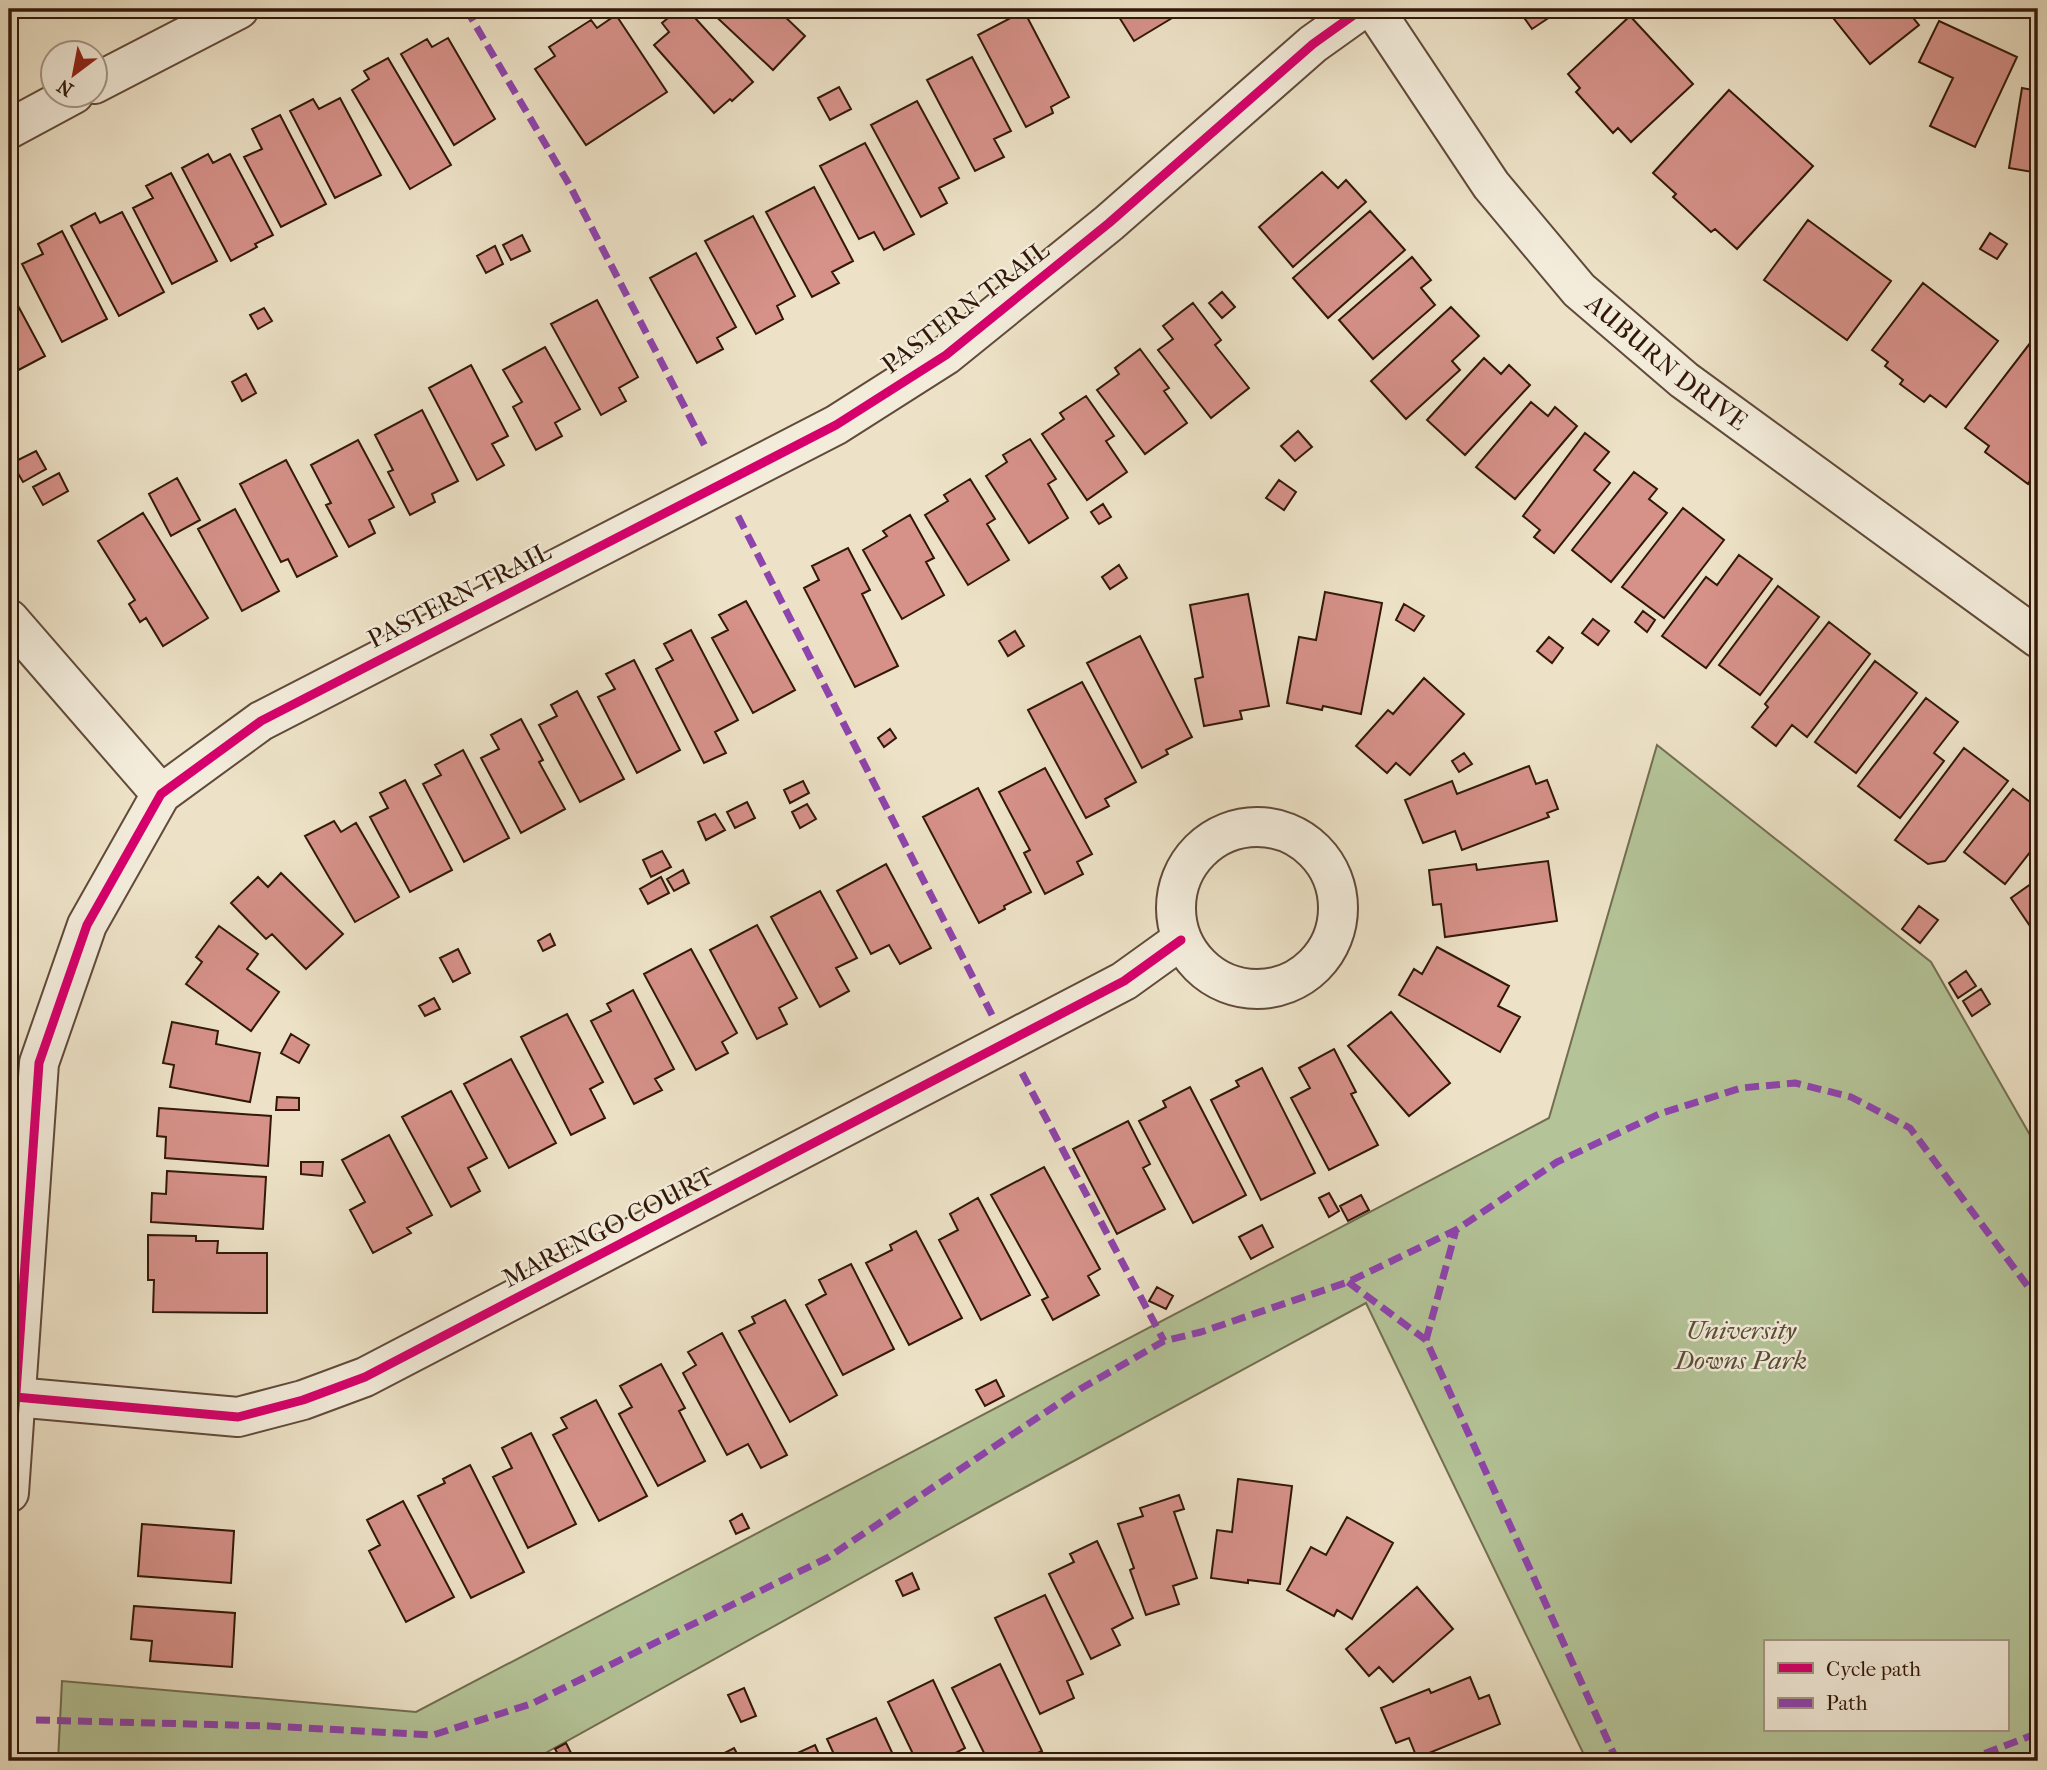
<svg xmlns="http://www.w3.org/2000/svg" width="2047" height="1770" viewBox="0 0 2047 1770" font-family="'IM FELL French Canon',serif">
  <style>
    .green { fill: #b4c498; stroke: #736e51; stroke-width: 2; fill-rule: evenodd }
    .building { fill: #d69189; stroke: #32180a; stroke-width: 2 }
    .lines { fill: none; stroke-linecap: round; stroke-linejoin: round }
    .minor-casing { stroke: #614a39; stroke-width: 42 }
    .minor { stroke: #f3ecdb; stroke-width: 38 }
    .quiet { stroke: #8e44ad; stroke-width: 7; stroke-dasharray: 14 7; stroke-linecap: butt }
    .cycleway-casing { stroke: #f3ecdb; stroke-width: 13 }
    .cycleway { stroke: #d6006c; stroke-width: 9 }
    .labels { text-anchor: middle; stroke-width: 5; stroke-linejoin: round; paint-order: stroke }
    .street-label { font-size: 26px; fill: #32180a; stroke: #f3ecdb }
    .park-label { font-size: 26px; font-style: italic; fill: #594c35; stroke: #f3ecdb }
  </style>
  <rect width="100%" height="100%" fill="#ede2c7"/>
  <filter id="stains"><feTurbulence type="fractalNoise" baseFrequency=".00286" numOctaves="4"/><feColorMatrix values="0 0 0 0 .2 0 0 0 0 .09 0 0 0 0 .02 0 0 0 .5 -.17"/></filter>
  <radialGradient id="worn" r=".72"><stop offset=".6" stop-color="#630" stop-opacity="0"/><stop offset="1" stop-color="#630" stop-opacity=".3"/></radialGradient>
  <path class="green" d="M1657,745L1931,962L2038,1149V1761H1587L1366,1303L985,1509L531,1761H58L62,1681L416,1712L1549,1118ZM1765,1642H2007V1730H1765Z"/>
  <path class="building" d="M679,9H687L753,82L732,101L730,99L714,113L654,45L669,32L662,23Z
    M708,9H777L805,36L773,70Z
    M1114,9H1187L1134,41Z
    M1518,9H1562L1532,29Z
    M1826,9H1906L1919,25L1870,64Z
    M1024,11L1069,97L1051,107L1053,113L1026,127L978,35Z
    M616,15L667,92L586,145L535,69L555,56L549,47L591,20L597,28Z
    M1630,16L1693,84L1631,142L1618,128L1613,133L1576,92L1580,88L1568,74Z
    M1939,21L2017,57L1975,147L1930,126L1953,78L1919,62Z
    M448,38L495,119L454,145L401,54L427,39L432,47Z
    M972,57L1011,131L994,139L1004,157L975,171L927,80Z
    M388,58L451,165L410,189L352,90L369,79L364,71Z
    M839,87L851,109L830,120L818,98Z
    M2022,88L2038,91V173L2009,168Z
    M1729,90L1813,166L1737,249L1715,229L1711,232L1673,197L1676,194L1653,173Z
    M340,98L381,175L335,198L290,111L313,99L319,109Z
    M917,101L959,178L939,188L947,203L921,217L871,125Z
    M280,115L326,204L281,227L244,157L262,149L252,129Z
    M865,143L914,234L884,250L874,232L859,239L820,166Z
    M208,154L213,163L230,154L273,235L255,244L257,247L231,261L182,168Z
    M1322,172L1338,188L1346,180L1366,202L1293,267L1259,227Z
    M171,173L217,261L172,284L133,208L153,198L146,186Z
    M814,187L853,261L832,272L839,283L812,297L766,212Z
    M1370,211L1405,250L1328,318L1293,278Z
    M122,212L164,292L119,316L71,226L95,213L100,223Z
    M753,216L795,296L777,306L783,319L756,334L705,241Z
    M1808,220L1891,281L1847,340L1764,280Z
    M62,231L107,319L62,342L22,264L43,254L38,244Z
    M1990,233L2007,244L1997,259L1980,249Z
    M522,235L530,251L511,260L503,245Z
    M495,246L503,264L486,273L477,256Z
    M696,253L736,327L717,338L723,349L697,363L650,278Z
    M1412,257L1431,280L1421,288L1435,305L1373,359L1339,320Z
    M1923,283L1998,341L1946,407L1930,395L1924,402L1900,384L1903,380L1885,366L1888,362L1872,350Z
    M9,289L45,356L9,375Z
    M1222,292L1235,307L1222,318L1209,303Z
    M597,300L638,377L619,388L626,401L601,415L551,324Z
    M1193,303L1221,340L1215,345L1249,388L1211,418L1158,350L1173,339L1163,326Z
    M1451,307L1479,336L1452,361L1460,370L1406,419L1371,381Z
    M264,308L272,321L258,329L250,315Z
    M2034,338L2038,341V484L2031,479L2028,484L1985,452L1989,446L1965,428Z
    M545,347L580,409L555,423L562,436L536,450L513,407L522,402L503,370Z
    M1140,349L1169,388L1164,391L1187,423L1145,454L1097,390L1119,374L1115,368Z
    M1484,358L1501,374L1509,365L1530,385L1465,455L1427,420Z
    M471,365L508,436L492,444L504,465L477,480L429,388Z
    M246,374L256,393L242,401L232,382Z
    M1086,396L1114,436L1106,441L1127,472L1087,500L1042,434L1064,419L1060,413Z
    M1531,402L1548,416L1555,407L1577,426L1515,499L1476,467Z
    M422,410L458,481L432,494L435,502L410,515L388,472L393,470L375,435Z
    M1298,431L1312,447L1295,461L1281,446Z
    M1585,433L1609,452L1594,470L1610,483L1554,553L1534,537L1540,530L1523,516Z
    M1030,439L1056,479L1048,484L1068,518L1029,543L986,476L1007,462L1003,455Z
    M358,440L394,507L369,520L375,533L349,547L326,505L331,503L311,465Z
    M36,451L46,469L23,482L12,463Z
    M286,460L337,556L297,577L288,559L281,562L240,484Z
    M1634,472L1657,489L1649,499L1667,513L1611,582L1572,550Z
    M59,473L68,491L43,505L33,487Z
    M177,478L200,520L171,536L149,494Z
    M970,479L995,519L987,524L1009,560L968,585L925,515L948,501L944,495Z
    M1279,480L1296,492L1284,510L1266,498Z
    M1103,504L1111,517L1099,524L1091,512Z
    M1683,508L1724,540L1664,618L1622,587Z
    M235,509L279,591L242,611L198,529Z
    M143,513L208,618L163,646L146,618L140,622L129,604L135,600L98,541Z
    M910,515L934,558L926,562L944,595L902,619L863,550L887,536L883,531Z
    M848,548L870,590L862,594L898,666L855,687L804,588L819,580L812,566Z
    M1739,555L1772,579L1706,668L1662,636L1706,577L1717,585Z
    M1119,565L1127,578L1110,589L1102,577Z
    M1778,586L1819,617L1760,695L1719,665Z
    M1325,592L1382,603L1361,714L1323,706L1322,710L1287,703L1299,637L1316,640Z
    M1248,594L1269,706L1240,711L1242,719L1204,726L1195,679L1203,677L1190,605Z
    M746,601L795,690L753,713L712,638L728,630L719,615Z
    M1404,604L1424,616L1414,631L1396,620Z
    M1643,611L1655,620L1647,632L1635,622Z
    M1593,619L1609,631L1598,645L1582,633Z
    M1829,622L1870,654L1807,737L1792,725L1776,746L1752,727L1768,707L1765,704Z
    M691,630L738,720L715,732L726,753L704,763L656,669L673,660L664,644Z
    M1015,631L1024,646L1008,656L999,641Z
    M1140,636L1192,737L1166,750L1168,754L1142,768L1087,663Z
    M1549,637L1563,648L1552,663L1537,651Z
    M634,660L680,750L637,773L598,697L615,689L606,674Z
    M1875,661L1917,693L1856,773L1815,742Z
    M1424,678L1464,714L1410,775L1396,763L1387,773L1356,746L1388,710L1393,714Z
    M1082,682L1136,782L1105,799L1109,806L1086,818L1028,710Z
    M577,691L624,779L580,802L539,725L557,716L551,705Z
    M1926,698L1958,722L1934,753L1944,761L1900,818L1858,786Z
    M521,719L543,760L539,762L565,809L521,833L481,758L499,749L491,735Z
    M890,729L896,738L884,747L878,738Z
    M1964,748L2008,781L1945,861L1928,864L1895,840Z
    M463,750L509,838L464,862L423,784L441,775L435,765Z
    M1464,753L1472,764L1459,772L1452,761Z
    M1529,766L1536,784L1547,780L1558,809L1547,813L1549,817L1462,850L1455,831L1423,843L1405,800L1452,781L1457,794Z
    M1045,768L1092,854L1077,862L1083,874L1045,894L1024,853L1030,850L999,792Z
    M405,780L452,870L410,892L370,817L388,808L380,793Z
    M803,781L809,793L790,803L784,790Z
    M978,788L1031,892L1004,906L1005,909L979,923L923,817Z
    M2013,789L2038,808V820L2033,827L2038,831V842L2005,884L1964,852Z
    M747,802L755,818L735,828L727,812Z
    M807,804L816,819L800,828L792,812Z
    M715,814L725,830L706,840L698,822Z
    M334,821L341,832L356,823L399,897L355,922L305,836Z
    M662,851L671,867L651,877L643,860Z
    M1548,861L1557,921L1445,937L1441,904L1433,905L1429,870L1476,864L1477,870Z
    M886,864L931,948L900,964L889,945L871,954L837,891Z
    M683,870L689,883L674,891L667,879Z
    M281,873L343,934L306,969L272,934L266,939L231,903L258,877L268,887Z
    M661,877L669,893L648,904L640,889Z
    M2038,879V938L2011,898Z
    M820,891L857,958L836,968L849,991L820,1007L771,917Z
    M1919,906L1938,920L1920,943L1902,929Z
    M757,925L797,998L779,1008L787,1024L757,1039L710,950Z
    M219,926L258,954L247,969L279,992L251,1031L186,984L202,962L196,957Z
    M550,934L555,945L543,951L538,941Z
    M1437,947L1509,986L1498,1006L1520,1017L1500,1052L1399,995L1414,969L1422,974Z
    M458,949L470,973L453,982L440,958Z
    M691,949L737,1033L722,1042L728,1053L696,1070L644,974Z
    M1966,971L1976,986L1958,998L1949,983Z
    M1981,989L1990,1004L1972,1016L1963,1001Z
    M633,990L674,1069L655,1079L662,1090L634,1104L591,1021L611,1011L607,1004Z
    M434,998L440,1009L425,1016L419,1006Z
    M1391,1012L1450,1083L1409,1116L1348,1046Z
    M567,1014L603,1082L590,1089L605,1118L571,1135L521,1037Z
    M172,1022L218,1031L216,1044L260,1053L250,1102L170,1087L174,1065L163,1063Z
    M291,1034L309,1045L299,1063L281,1053Z
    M1334,1049L1356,1092L1351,1094L1378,1145L1329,1170L1291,1098L1310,1088L1299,1068Z
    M511,1059L556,1143L509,1168L464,1084Z
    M1262,1068L1315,1173L1261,1200L1211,1100L1239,1086L1236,1081Z
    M1190,1087L1246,1195L1193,1223L1139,1121L1166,1107L1163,1101Z
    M451,1091L487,1158L468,1168L480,1191L451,1207L402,1117Z
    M277,1097L299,1098V1110H276Z
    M159,1108L271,1116L268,1166L165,1158L166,1137L157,1136Z
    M1128,1121L1150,1164L1143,1168L1165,1209L1117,1234L1073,1149Z
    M389,1135L432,1215L407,1228L411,1233L373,1253L350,1210L365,1202L342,1160Z
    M301,1162H323L322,1176L301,1174Z
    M1044,1167L1100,1269L1088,1276L1099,1295L1053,1320L1042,1300L1048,1297L991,1195Z
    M167,1171L266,1177L263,1229L151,1222L152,1193L166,1194Z
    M1329,1193L1339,1211L1329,1217L1319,1198Z
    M1361,1195L1369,1210L1348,1221L1340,1206Z
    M978,1198L1030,1295L981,1320L939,1240L958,1230L950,1214Z
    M1262,1225L1273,1247L1251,1259L1239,1237Z
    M916,1231L962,1318L909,1345L866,1263L892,1250L890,1245Z
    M148,1235L196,1236V1241H218L217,1253H267V1313L153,1312L154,1280H148Z
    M851,1264L894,1349L843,1375L806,1305L826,1294L819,1280Z
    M1157,1287L1173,1296L1166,1309L1149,1301Z
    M785,1300L837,1395L790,1422L739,1331L755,1323L752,1317Z
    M722,1333L787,1455L761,1468L748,1444L727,1455L683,1373L696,1365L688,1352Z
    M661,1364L685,1408L679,1411L705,1461L658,1486L619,1414L632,1407L620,1386Z
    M996,1380L1004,1396L985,1406L976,1390Z
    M596,1400L647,1496L599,1521L553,1435L567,1428L561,1418Z
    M531,1433L576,1524L528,1548L493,1477L512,1468L502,1448Z
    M470,1465L524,1572L471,1598L418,1496L445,1483L443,1479Z
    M1238,1479L1292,1486L1280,1584L1248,1580V1583L1211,1578L1217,1530L1232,1532Z
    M1179,1495L1184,1509L1174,1512L1197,1578L1173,1586L1179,1604L1146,1615L1130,1570L1134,1568L1118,1524L1143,1516L1140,1508Z
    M403,1501L454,1597L406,1622L369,1551L380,1545L367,1520Z
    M742,1514L749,1528L736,1534L730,1521Z
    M1347,1517L1393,1543L1352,1619L1337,1610L1334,1616L1287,1590L1311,1547L1326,1555Z
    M142,1524L234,1531L231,1583L138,1576Z
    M1097,1541L1133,1618L1112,1629L1120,1645L1091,1659L1049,1574L1074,1562L1070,1554Z
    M912,1573L919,1589L903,1596L896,1581Z
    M1417,1587L1453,1629L1393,1682L1379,1667L1369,1676L1346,1649Z
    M1045,1595L1083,1674L1067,1681L1074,1698L1040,1714L995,1618Z
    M134,1606L235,1613L232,1667L150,1661L152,1641L131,1639Z
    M1000,1664L1042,1751L1021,1761H988L952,1688Z
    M1470,1677L1479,1699L1489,1695L1500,1724L1417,1758L1409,1738L1396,1743L1381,1708L1429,1689L1431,1693Z
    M933,1680L965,1748L946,1758L948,1761H911L909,1757L914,1756L888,1702Z
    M744,1688L756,1716L741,1722L728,1695Z
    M876,1718L896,1761H837L827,1739Z
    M566,1743L573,1757L562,1761L555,1749Z
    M815,1745L822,1761H780Z
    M734,1748L741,1761H703L709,1758L711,1760Z"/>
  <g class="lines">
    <g class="minor-casing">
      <g id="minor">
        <path id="s1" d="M1374,9L1491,185L1579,290L1684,380L2038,638"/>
        <path d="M94,84L239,9"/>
        <path d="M9,129L74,94"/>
        <path d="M9,619L161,794"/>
        <circle cx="1257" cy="908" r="81"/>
        <path d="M15,1397L238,1417L303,1400L365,1377L1124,981L1181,940"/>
        <path d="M9,1493L39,1063L87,925L161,794L261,721L836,425L946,355L1109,223L1313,44L1362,9"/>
      </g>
    </g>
    <use href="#minor" class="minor"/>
    <path class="quiet" d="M466,9L570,186L707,450
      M738,516L992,1015
      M1022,1073L1164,1341
      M1348,1282L1426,1340L1617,1761
      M1426,1340L1456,1230
      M36,1720L269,1726L433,1735L531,1704L827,1558L1082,1388L1164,1341L1201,1332L1348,1282L1456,1230L1557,1162L1659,1114L1741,1088L1795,1083L1851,1097L1910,1128L2038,1300
      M1965,1761L2038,1733"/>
    <g class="cycleway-casing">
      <path id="cycleway" d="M15,1397L238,1417L303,1400L365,1377L1124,981L1181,940
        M9,1493L39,1063L87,925L161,794L261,721L836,425L946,355L1109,223L1313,44L1362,9"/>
    </g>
    <use href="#cycleway" class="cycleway"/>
  </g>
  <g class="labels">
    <g class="street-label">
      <text transform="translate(965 307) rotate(-37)" y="9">PASTERN TRAIL</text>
      <text dy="9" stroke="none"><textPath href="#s1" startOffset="462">AUBURN DRIVE</textPath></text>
      <text transform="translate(459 595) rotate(-27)" y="9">PASTERN TRAIL</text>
      <text transform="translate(608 1227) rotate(-27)" y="9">MARENGO COURT</text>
    </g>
    <g class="park-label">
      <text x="1741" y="1339">University<tspan x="1741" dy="30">Downs Park</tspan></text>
    </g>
  </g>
  <rect width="2047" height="1770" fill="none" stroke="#ede2c7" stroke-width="35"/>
  <rect x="10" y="10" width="2026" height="1749" fill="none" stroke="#32180a" stroke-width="3.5"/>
  <rect x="18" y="18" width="2012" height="1735" fill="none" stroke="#32180a" stroke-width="2"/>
  <rect x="1764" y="1640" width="245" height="91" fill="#f3ecdb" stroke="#a69787" stroke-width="2"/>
  <rect x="1778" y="1663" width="35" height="10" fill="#d6006c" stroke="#a69787" stroke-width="2"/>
  <text x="1826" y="1676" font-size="21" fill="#32180a">Cycle path</text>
  <rect x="1778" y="1698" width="35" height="10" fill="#8e44ad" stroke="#a69787" stroke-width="2"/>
  <text x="1826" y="1710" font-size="21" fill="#32180a">Path</text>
  <g transform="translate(74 74) rotate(212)"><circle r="33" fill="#f3ecdb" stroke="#a69787" stroke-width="2"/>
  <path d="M0-5L12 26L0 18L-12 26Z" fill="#8f2418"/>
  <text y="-10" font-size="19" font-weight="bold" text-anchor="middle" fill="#32180a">N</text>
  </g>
  <rect width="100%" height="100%" filter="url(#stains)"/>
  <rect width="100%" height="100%" fill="url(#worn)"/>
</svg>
